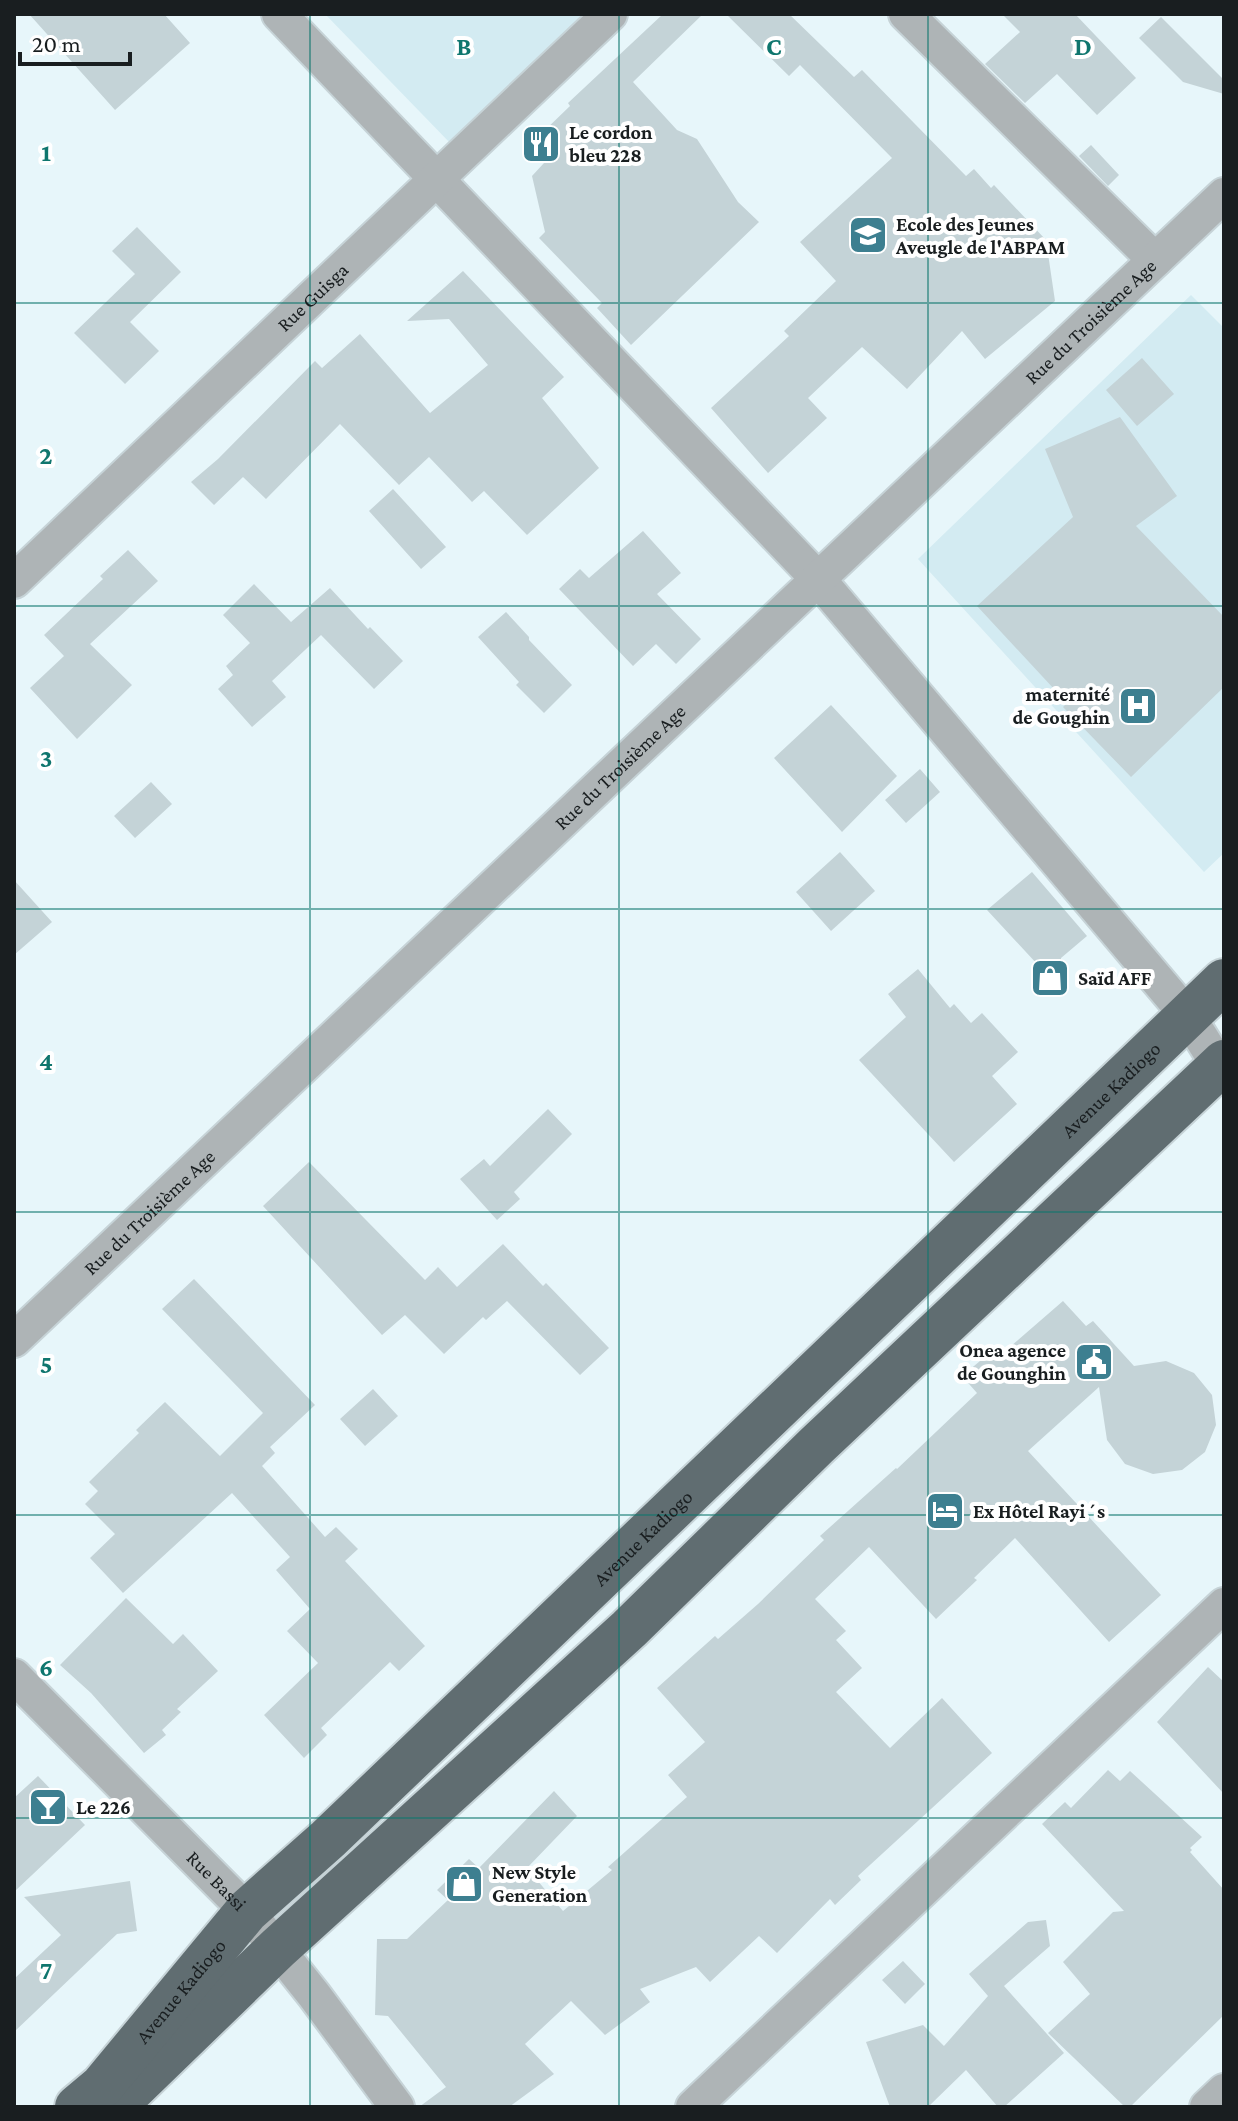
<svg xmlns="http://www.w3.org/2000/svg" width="1238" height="2121" viewBox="0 0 1238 2121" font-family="'Crimson Pro',serif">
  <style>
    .built { fill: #d3ebf2 }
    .building { fill: #c4d3d7 }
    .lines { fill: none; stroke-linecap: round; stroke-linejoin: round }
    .street-casing { stroke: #c6d3d7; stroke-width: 38 }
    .highway-casing { stroke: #c6d3d7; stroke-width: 48 }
    .street { stroke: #aeb4b6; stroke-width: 34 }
    .highway { stroke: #606d71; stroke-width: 44 }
    .grid { fill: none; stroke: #0f766e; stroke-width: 2; stroke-opacity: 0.55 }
    .labels { text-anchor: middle; stroke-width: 8; stroke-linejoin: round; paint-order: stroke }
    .poi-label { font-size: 20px; font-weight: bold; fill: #191e20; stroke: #fff; text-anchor: start }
    .street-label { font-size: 20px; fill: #191e20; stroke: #fff }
    .grid-label { font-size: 26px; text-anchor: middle; font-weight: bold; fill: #0f766e; stroke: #fff; stroke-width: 8; stroke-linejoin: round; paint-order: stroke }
  </style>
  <rect width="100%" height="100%" fill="#e7f6fa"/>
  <path class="built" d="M325,14H591L453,146Z
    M1191,295L1224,328V853L1204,872L918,559Z"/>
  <path class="building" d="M29,14H164L190,43L115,110Z
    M663,14H703L633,82L677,130L697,139L738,202L759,222L631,345L597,308L602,303L539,238L545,232L532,176L556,150L541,134L570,106L568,103Z
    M726,14H789L854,77L862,70L966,176L974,169L991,188L994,185L1046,240L1055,301L985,359L962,331L907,389L862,347L808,398L827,418L768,473L711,408L789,336L784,331L836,281L800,242L892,158L800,65L789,76Z
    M1002,14H1075L1136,78L1097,115L1057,74L1025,103L985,64L1020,32Z
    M1161,17L1224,80V94L1183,82L1139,38Z
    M1091,145L1119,175L1108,186L1079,156Z
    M137,227L181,272L130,322L159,351L125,384L74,333L135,274L112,251Z
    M463,271L564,377L542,398L599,468L527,535L484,491L472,502L429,457L399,485L340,424L266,499L243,477L214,505L191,482L218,459L315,361L322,368L360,334L430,413L488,365L449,319L407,321Z
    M1142,358L1174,394L1137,426L1106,390Z
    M1120,417L1177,496L1136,526L1224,617V687L1131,777L1063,707L1067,703L977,606L1073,517L1045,449Z
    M393,489L446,547L421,569L369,511Z
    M643,531L681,573L657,594L701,639L676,664L656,644L633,666L559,589L580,569L589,578Z
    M128,550L158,581L90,644L132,685L77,739L30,688L64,656L44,635L103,579L100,576Z
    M254,584L291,622L330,588L368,629L370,627L403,661L374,689L321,635L272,681L286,697L252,727L218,689L233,675L226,666L250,643L223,615Z
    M506,612L529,637V640L572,685L544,713L516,685L519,682L478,637Z
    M831,705L897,776L842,832L774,758Z
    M920,769L940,792L906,823L885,800Z
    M151,782L172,804L135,838L114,816Z
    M840,852L875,891L831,931L796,892Z
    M1032,872L1087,936L1061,958L1062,991L987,910Z
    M14,880L52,922L14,955Z
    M918,969L950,1008L954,1004L971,1023L982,1013L1018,1052L992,1076L1017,1104L954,1162L859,1060L906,1017L888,994Z
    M548,1109L572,1134L514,1192L520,1199L497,1220L460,1179L484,1159L490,1166Z
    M309,1162L425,1280L438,1267L457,1287L503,1244L543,1286L546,1283L609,1348L580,1375L507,1301L486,1320L483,1317L444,1354L405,1315L382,1335L263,1206Z
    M194,1279L315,1405L270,1447L275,1453L262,1466L325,1537L336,1527L358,1549L345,1561L425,1646L399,1671L390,1662L321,1728L327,1735L304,1758L264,1715L318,1663L287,1631L310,1609L276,1570L290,1557L232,1493L123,1593L90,1558L115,1534L85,1504L98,1491L89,1482L139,1433L136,1430L165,1402L220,1456L263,1413L162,1309Z
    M1063,1301L1086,1326L1093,1321L1134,1366L1166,1361L1194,1373L1212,1395L1216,1425L1205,1452L1182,1470L1153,1474L1125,1464L1107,1440L1099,1387L1028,1451L1161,1595L1109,1642L1015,1538L974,1578L977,1580L936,1619L869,1547L815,1599L846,1631L836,1640L862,1668L836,1692L890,1748L942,1698L992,1753L858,1876L861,1880L835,1905L830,1899L777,1953L759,1936L710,1982L696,1967L640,1989L650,2002L605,2035L571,2001L525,2044L554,2074L509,2107H419L446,2087L388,2016L375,2015L377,1939H407L448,1900L437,1890L469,1859L479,1868L554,1791L577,1816L527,1868L563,1911L612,1870L608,1867L687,1797L668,1775L705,1742L657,1688L715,1636L718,1639L758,1604L824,1540L820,1536L896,1468L897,1469L977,1393L962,1376L998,1346L1003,1353Z
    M373,1389L398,1416L365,1446L340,1419Z
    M126,1598L173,1644L183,1634L218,1671L177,1709L181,1712L162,1730L166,1735L144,1753L91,1693L60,1665Z
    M1208,1667L1224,1682V1794L1157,1722Z
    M1108,1770L1120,1781L1130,1771L1202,1837L1190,1848L1192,1850L1190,1852L1224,1890V2015L1130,2107H1125L1048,2033L1090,1994L1063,1962L1113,1912L1124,1911L1042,1824L1065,1802L1071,1808Z
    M38,1776L85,1825L14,1892V1798Z
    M130,1881L137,1931L117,1934L14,2032V1979L61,1935L24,1897Z
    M1046,1920L1050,1946L1004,1986L1064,2053L1004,2107H998L966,2070L928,2107H890L866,2042L923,2025L944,2046L988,1996L969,1974L1028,1922Z
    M903,1961L925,1984L905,2004L882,1980Z"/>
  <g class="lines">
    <g class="street-casing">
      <g id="street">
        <path d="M279,14L818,579L1187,1015L1224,1074"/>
        <path d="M906,14L1155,260"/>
        <path id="s1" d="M14,581L610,14"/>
        <path id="s2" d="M14,1340L1224,195"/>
        <path id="s3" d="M14,1676L247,1911L314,1995L397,2107"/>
        <path d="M693,2107L1224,1605"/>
        <path d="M1207,2107L1224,2091"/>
      </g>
    </g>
    <g class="highway-casing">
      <g id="highway">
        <path d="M121,2100L278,1948L629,1629L816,1446L1224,1062"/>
        <path id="s4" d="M77,2107L102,2086L247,1911L328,1839L1224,981"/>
      </g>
    </g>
    <use href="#street" class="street"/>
    <use href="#highway" class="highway"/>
  </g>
  <path class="grid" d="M310,14V2107M619,14V2107M928,14V2107M14,303H1224M14,606H1224M14,909H1224M14,1212H1224M14,1515H1224M14,1818H1224"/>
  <defs>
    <g id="restaurant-square" transform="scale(2)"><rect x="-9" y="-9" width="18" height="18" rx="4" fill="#3d7f90" stroke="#fff"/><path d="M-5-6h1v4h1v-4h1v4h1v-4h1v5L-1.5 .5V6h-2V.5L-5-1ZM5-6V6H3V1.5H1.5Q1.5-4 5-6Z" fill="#fff"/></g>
    <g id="school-square" transform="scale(2)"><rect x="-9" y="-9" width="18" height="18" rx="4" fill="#3d7f90" stroke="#fff"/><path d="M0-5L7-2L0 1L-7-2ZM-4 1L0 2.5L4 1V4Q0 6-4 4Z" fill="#fff"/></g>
    <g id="hospital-square" transform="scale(2)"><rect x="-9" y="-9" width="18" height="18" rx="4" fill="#3d7f90" stroke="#fff"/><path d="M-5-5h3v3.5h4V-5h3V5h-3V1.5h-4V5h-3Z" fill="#fff"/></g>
    <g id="shop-square" transform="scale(2)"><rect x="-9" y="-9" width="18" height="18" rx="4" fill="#3d7f90" stroke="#fff"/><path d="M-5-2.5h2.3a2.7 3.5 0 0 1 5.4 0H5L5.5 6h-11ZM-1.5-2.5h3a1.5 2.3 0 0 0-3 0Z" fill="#fff"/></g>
    <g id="civic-square" transform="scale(2)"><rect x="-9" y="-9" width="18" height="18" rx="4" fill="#3d7f90" stroke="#fff"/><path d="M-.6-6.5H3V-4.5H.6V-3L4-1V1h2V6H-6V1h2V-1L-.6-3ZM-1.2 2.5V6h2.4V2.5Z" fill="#fff"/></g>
    <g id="hotel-square" transform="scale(2)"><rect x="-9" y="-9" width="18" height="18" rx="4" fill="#3d7f90" stroke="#fff"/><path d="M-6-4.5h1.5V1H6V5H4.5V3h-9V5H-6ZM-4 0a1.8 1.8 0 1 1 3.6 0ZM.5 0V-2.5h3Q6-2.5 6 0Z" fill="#fff"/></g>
    <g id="bar-square" transform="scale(2)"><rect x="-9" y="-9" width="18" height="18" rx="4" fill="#3d7f90" stroke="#fff"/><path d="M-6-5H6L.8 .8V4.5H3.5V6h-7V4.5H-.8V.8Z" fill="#fff"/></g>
  </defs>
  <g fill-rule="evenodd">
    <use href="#restaurant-square" x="541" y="144"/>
    <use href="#school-square" x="868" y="235"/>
    <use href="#hospital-square" x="1138" y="706"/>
    <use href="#shop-square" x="1050" y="978"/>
    <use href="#civic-square" x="1094" y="1362"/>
    <use href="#hotel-square" x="945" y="1511"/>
    <use href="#bar-square" x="48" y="1807"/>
    <use href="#shop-square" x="464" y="1884"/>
  </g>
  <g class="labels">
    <g class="poi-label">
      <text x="569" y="139">Le cordon<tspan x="569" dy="23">bleu 228</tspan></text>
      <text x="896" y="231">Ecole des Jeunes<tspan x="896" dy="23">Aveugle de l'ABPAM</tspan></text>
      <text x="1110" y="701" text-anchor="end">maternité<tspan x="1110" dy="23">de Goughin</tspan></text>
      <text x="1078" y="985">Saïd AFF</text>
      <text x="1066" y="1357" text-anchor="end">Onea agence<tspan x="1066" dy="23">de Gounghin</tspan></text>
      <text x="973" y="1518">Ex Hôtel Rayi´s</text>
      <text x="76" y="1814">Le 226</text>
      <text x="492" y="1879">New Style<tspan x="492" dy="23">Generation</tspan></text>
    </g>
    <g class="street-label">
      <text dy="7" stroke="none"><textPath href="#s1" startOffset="412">Rue Guisga</textPath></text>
      <text dy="7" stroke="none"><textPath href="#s2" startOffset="1482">Rue du Troisième Age</textPath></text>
      <text dy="7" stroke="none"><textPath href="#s2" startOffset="834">Rue du Troisième Age</textPath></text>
      <text dy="7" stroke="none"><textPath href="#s4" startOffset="1452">Avenue Kadiogo</textPath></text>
      <text dy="7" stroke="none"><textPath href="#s2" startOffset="186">Rue du Troisième Age</textPath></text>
      <text dy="7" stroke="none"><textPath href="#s4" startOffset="804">Avenue Kadiogo</textPath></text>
      <text dy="7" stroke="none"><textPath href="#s3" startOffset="288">Rue Bassi</textPath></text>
      <text dy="7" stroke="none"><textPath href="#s4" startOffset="156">Avenue Kadiogo</textPath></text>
    </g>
  </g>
  <g class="grid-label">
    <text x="464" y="55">B</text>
    <text x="774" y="55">C</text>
    <text x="1083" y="55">D</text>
    <text x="46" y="161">1</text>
    <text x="46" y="464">2</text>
    <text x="46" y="767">3</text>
    <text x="46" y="1070">4</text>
    <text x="46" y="1373">5</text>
    <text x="46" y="1676">6</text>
    <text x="46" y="1979">7</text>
  </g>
  <rect width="1238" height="2121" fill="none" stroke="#191e20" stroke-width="32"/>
  <path d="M20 52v12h110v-12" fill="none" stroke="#191e20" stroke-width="4"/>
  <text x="32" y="52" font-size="24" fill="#191e20" stroke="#ffffff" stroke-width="6" paint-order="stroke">20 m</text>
</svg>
